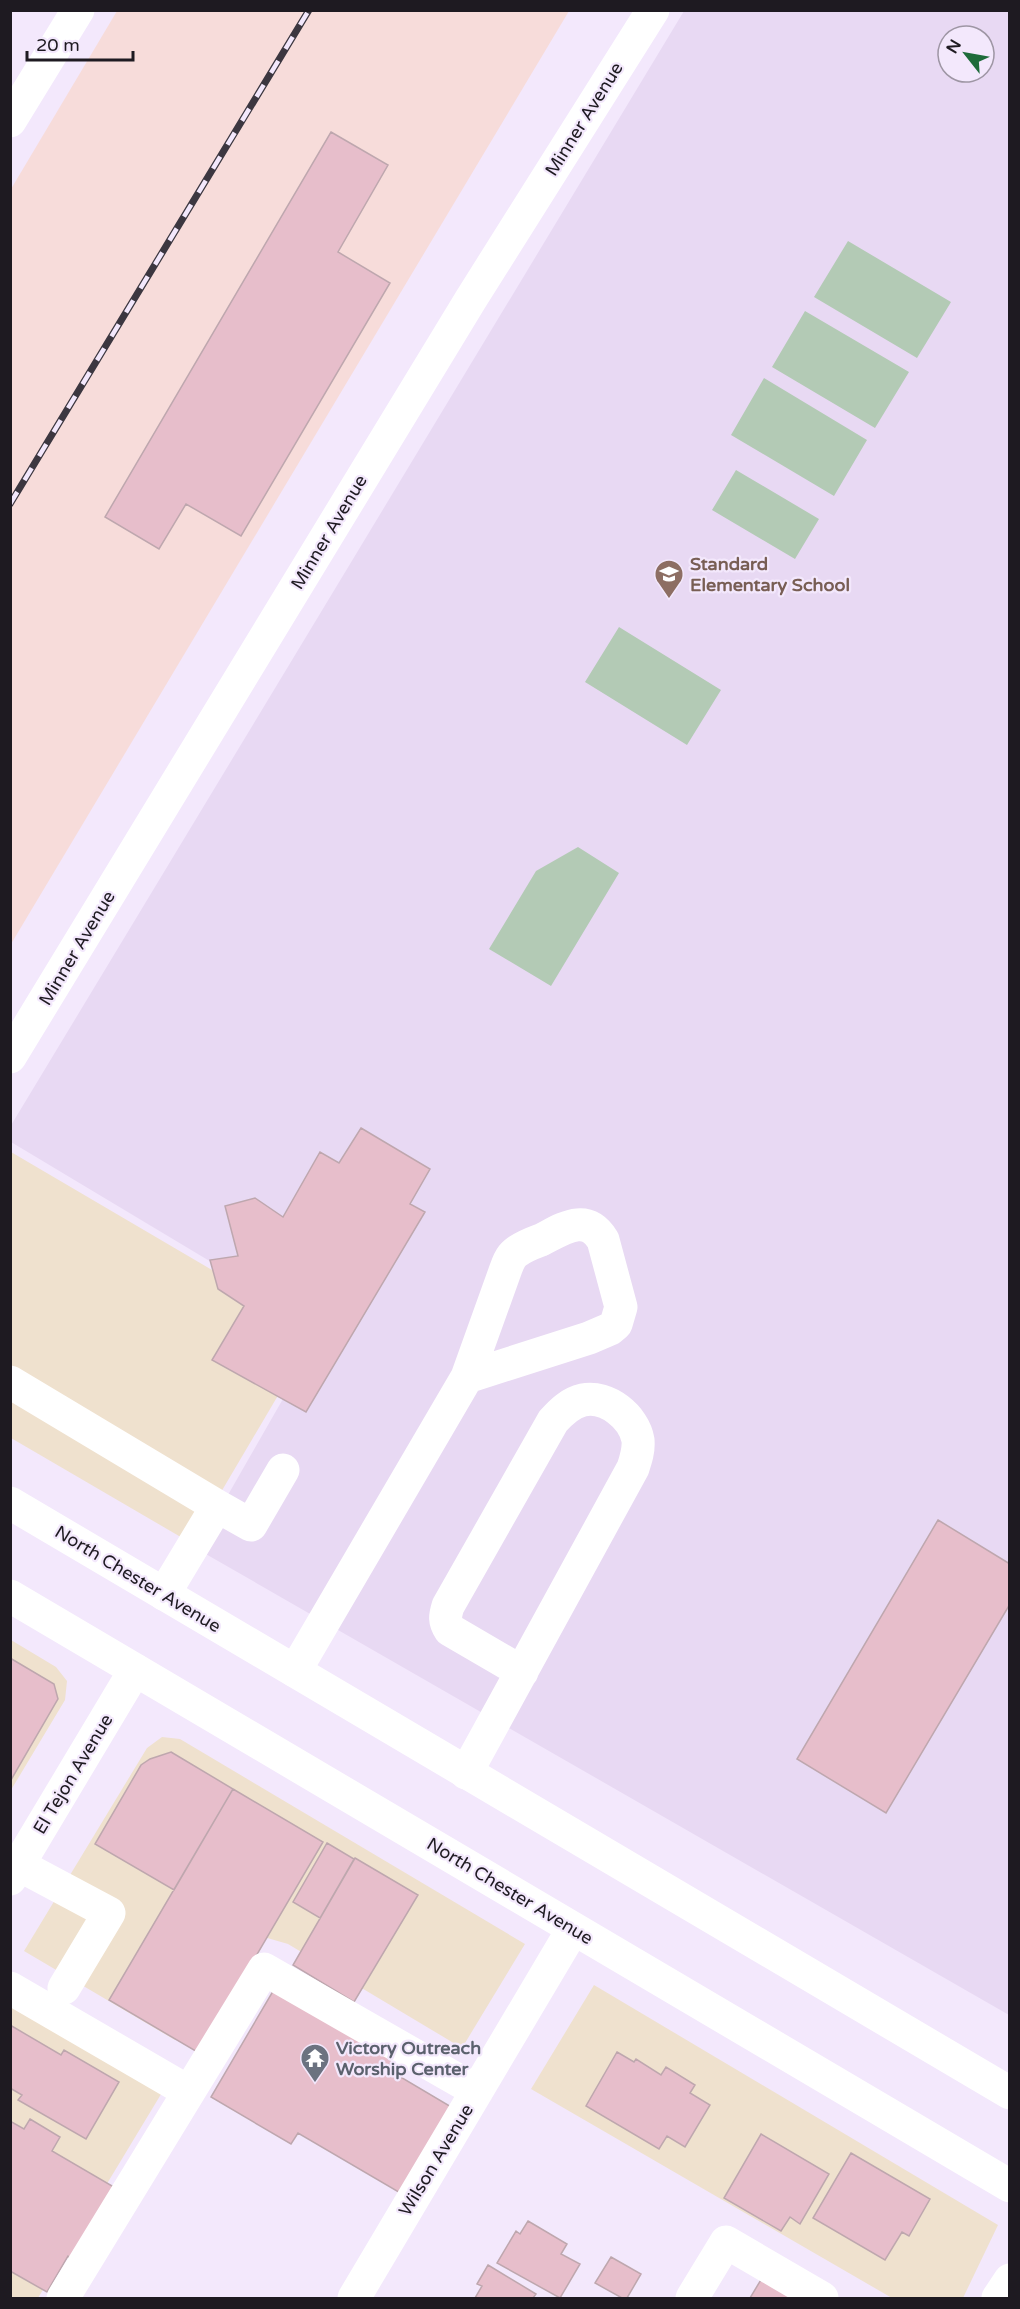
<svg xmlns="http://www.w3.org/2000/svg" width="1020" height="2309" viewBox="0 0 1020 2309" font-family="'Varela Round',sans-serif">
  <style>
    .commercial { fill: #efe1ce }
    .industrial { fill: #f7dcda }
    .built { fill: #e8d9f3; fill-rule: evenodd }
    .green { fill: #b3cab5 }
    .building { fill: #e7becb; stroke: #bea7ae; stroke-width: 1.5 }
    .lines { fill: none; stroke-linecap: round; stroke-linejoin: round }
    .minor { stroke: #fff; stroke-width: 33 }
    .major { stroke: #fff; stroke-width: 33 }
    .rail-casing { stroke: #3c3740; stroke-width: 7 }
    .rail { stroke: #f3e8fc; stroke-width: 4.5; stroke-dasharray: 14; stroke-linecap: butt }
    .labels { text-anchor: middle; stroke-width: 4.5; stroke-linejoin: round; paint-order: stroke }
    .street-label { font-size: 18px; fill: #1e1a21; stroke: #f3e8fc }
    .education-label { font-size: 18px; font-weight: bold; fill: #785e54; stroke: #f3e8fc; text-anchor: start }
    .worship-label { font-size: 18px; font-weight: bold; fill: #5b616d; stroke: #f3e8fc; text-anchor: start }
  </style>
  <rect width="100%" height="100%" fill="#f3e8fc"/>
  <path class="commercial" d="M11,1152L316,1331L191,1543L11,1438Z
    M11,1640L56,1667L67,1681L65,1700L11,1790Z
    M162,1737L180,1739L525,1944L462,2048L288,1944L257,1935L197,2034L175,2040L24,1951L147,1748Z
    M11,1980L172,2076L38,2298H11Z
    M594,1985L998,2225L963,2298H892L531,2089Z"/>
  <path class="industrial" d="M117,11H569L11,944V189Z"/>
  <path class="built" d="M684,11H1009V2015L197,1549L323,1329L11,1142L10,1127ZM948,36H984V72H948Z"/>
  <path class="green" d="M848,241L951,302L917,358L814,297Z
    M805,311L909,372L875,428L772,367Z
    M764,378L867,440L834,496L731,435Z
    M736,470L819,519L795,559L712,510Z
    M619,627L721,690L687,745L585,682Z
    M578,847L619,873L551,986L489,949L536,871Z"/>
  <path class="building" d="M331,132L388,165L338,252L390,283L241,536L186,504L159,549L105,517Z
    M361,1128L430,1169L410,1204L425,1212L306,1412L212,1360L244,1306L218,1289L210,1260L238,1256L225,1206L255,1198L283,1217L320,1152L339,1163Z
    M938,1520L1010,1564V1604L886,1813L797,1759Z
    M10,1658L54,1684L58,1699L11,1780Z
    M171,1752L233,1789L174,1890L95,1844L141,1765L150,1759Z
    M233,1789L323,1842L199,2053L109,2000Z
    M327,1843L354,1859L320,1918L293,1902Z
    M355,1858L418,1895L354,2002L293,1965Z
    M276,1986L395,2056L387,2069L453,2108L402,2194L298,2133L291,2144L211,2097Z
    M10,2025L61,2055L64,2050L119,2082L86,2139L18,2100L22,2095L10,2088Z
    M617,2052L634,2062L636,2059L661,2075L666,2067L695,2085L690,2093L710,2105L685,2147L667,2136L659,2149L586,2106Z
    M30,2119L60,2137L52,2151L119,2190L77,2262L68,2256L47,2292L10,2271V2121L24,2129Z
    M761,2134L829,2174L800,2224L790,2217L781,2231L724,2198Z
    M851,2153L930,2199L909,2236L902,2232L885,2260L813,2218Z
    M528,2221L567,2244L561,2254L580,2264L560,2298L497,2263L516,2231L520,2234Z
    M611,2257L641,2274L627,2298H622L595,2283Z
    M488,2265L536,2294L533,2298H475L482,2286L477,2284Z
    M762,2278L797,2298H750Z"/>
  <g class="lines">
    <path class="minor" d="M10,121L78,10
      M10,1057L471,299L653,10
      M10,1382L217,1506L164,1594
      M217,1506L251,1525L283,1470
      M295,1671L467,1377L589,1338L610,1329L616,1324L621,1307L603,1240C586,1212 563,1229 541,1240C533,1243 522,1247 515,1253C509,1258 507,1266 504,1274L467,1377
      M466,1773L488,1733L633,1468C636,1459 639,1450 638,1440C634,1417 607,1395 583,1400C570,1403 561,1412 553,1421L448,1606C445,1616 444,1621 450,1630L522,1672
      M19,1865L109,1913L64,1988
      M10,1879L135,1670
      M10,1988L189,2092
      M63,2298L264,1969L477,2091
      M354,2298L573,1929
      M692,2298L726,2242L822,2298
      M998,2298L1010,2280"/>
    <path class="major" d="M10,1503L1010,2093
      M10,1596L1010,2186"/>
    <g class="rail-casing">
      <path id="rail" d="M10,504L309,10"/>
    </g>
    <use href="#rail" class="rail"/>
  </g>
  <defs>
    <g id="school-pin" transform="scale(1.5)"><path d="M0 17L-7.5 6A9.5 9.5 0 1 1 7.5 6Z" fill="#8d6e63" stroke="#f3e8fc"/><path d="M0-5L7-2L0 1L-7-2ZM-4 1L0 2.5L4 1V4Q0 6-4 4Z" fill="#fff"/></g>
    <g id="temple-pin" transform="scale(1.5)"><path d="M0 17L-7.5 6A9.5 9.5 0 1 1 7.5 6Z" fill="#6b7280" stroke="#f3e8fc"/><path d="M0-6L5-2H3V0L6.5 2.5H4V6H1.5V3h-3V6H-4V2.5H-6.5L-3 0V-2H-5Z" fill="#fff"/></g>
  </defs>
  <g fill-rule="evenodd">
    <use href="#school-pin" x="669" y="574"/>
    <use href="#temple-pin" x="315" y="2058"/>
  </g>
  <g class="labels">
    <g class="street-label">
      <text transform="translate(584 119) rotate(-58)" y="6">Minner Avenue</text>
      <text transform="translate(329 532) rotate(-59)" y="6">Minner Avenue</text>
      <text transform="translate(77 948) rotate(-59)" y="6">Minner Avenue</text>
      <text transform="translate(138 1579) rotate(31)" y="6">North Chester Avenue</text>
      <text transform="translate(73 1774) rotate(-59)" y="6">El Tejon Avenue</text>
      <text transform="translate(510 1891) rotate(31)" y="6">North Chester Avenue</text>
      <text transform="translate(436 2160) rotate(-59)" y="6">Wilson Avenue</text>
    </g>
    <g class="education-label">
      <text x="690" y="570">Standard<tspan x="690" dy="21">Elementary School</tspan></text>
    </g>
    <g class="worship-label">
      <text x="336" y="2054">Victory Outreach<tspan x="336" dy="21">Worship Center</tspan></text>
    </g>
  </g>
  <rect width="1020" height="2309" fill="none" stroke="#1e1a21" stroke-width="24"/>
  <g transform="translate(966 54) rotate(301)"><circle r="28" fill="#f3e8fc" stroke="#9e96a4" stroke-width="1.5"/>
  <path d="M0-4.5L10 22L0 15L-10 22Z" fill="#1e6b3a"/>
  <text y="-9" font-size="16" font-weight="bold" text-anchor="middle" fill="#1e1a21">N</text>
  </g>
  <path d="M27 51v9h106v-9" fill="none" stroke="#1e1a21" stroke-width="3"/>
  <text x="36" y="51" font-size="18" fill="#1e1a21" stroke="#f3e8fc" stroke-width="4.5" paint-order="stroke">20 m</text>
</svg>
